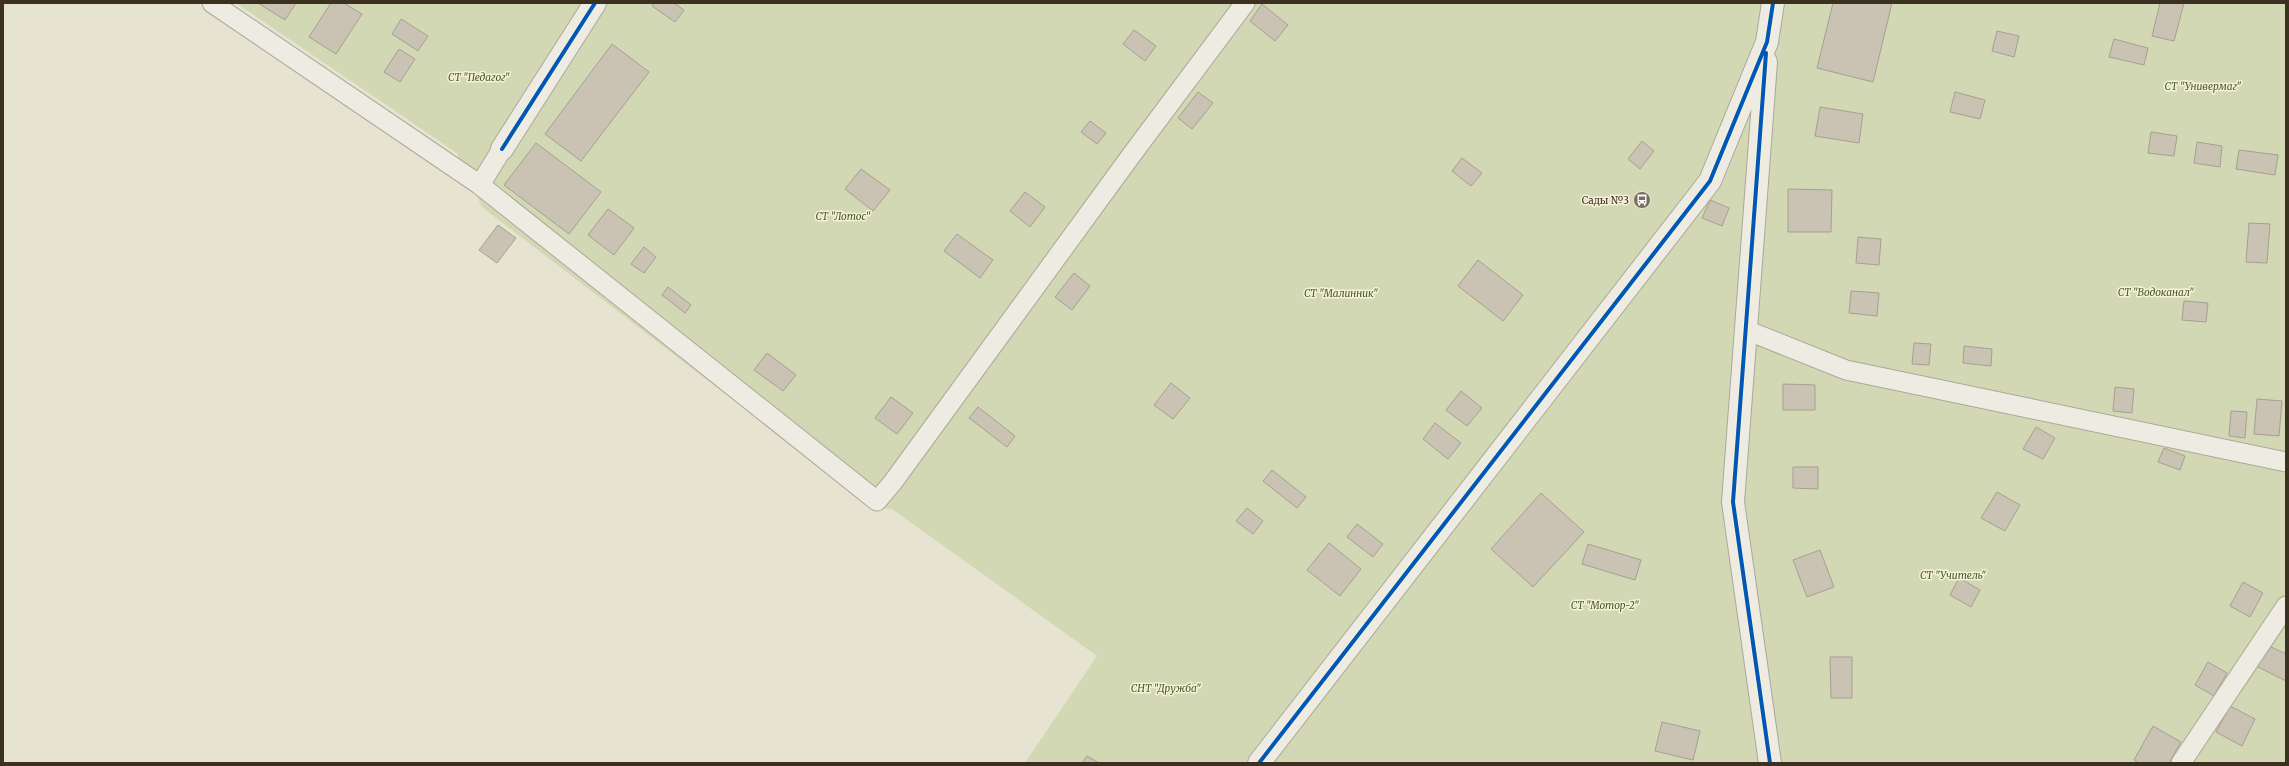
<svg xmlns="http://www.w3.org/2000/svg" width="2289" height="766" viewBox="0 0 2289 766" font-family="Merriweather,serif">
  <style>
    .green { fill: #d2d7b4 }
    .building { fill: #cac2b2; stroke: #a79f90 }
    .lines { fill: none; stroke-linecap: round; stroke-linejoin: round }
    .lane-casing { stroke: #aca899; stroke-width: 21 }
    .street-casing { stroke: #aca899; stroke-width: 24 }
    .lane { stroke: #eeece2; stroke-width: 19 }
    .street { stroke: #eeece2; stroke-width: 22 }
    .cycleway-casing { stroke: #f6f2d8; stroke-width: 6 }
    .cycleway { stroke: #0057b8; stroke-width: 4 }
    .labels { text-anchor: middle; stroke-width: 3; stroke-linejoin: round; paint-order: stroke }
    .park-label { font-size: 10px; font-style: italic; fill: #465927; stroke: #f6f2d8 }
    .poi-label { font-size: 10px; fill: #3c3120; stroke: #f6f2d8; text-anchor: end }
  </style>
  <rect width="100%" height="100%" fill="#e6e3d1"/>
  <path class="green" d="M236,3H2286V763H1025L1097,656L892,509L870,505L482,207L457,153Z"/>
  <path class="building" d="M258,3H296L285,20Z
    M331,3H344L362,14L336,54L309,37Z
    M654,3H674L684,10L675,22L652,6Z
    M1833,3H1892L1873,82L1817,68Z
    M2160,3H2184L2174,41L2152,36Z
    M1262,4L1288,25L1275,41L1250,21Z
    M401,19L428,36L418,51L392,34Z
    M1134,30L1156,46L1145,61L1123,44Z
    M1997,31L2019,36L2014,57L1992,51Z
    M2114,39L2148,48L2144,65L2109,57Z
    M612,44L649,72L581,161L545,134Z
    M399,49L415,59L400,82L384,72Z
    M1198,92L1213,103L1192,129L1178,118Z
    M1955,92L1985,100L1980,119L1950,112Z
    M1820,107L1863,114L1859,143L1815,136Z
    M1090,121L1106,133L1097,144L1081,132Z
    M2151,132L2177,136L2174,156L2148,153Z
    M1642,141L1654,151L1640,169L1628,159Z
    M2197,142L2222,146L2220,167L2194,163Z
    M536,143L601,192L569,234L504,185Z
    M2239,150L2278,155L2275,175L2236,169Z
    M1462,158L1482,173L1471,186L1452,171Z
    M861,169L890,190L873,211L845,189Z
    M1788,189L1832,190L1831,232H1788Z
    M1025,192L1045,207L1030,227L1010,211Z
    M1710,200L1729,208L1722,226L1702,218Z
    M608,209L634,228L614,255L588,235Z
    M2249,223L2270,224L2267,263L2246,262Z
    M498,225L516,238L497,263L479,250Z
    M957,234L993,260L980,278L944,251Z
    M1858,237L1881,239L1879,265L1856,263Z
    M644,247L656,257L644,273L631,264Z
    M1478,260L1523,295L1503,321L1458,286Z
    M1074,273L1090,286L1072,310L1055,297Z
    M668,287L691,305L685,313L662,295Z
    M1851,291L1879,293L1877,316L1849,313Z
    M2184,301L2208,303L2206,322L2182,320Z
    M1914,343L1931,344L1929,365L1912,364Z
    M1964,346L1992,349L1991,366L1963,363Z
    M767,353L796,375L783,391L754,370Z
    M1171,383L1190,398L1173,419L1154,405Z
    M1783,384L1815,385V410H1783Z
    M2115,387L2134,389L2132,413L2113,411Z
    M1461,391L1482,408L1467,426L1446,410Z
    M891,397L913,413L897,434L875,418Z
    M2257,399L2282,401L2279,436L2254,434Z
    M978,407L1015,436L1007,447L969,418Z
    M2231,411L2247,412L2245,438L2229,436Z
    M1435,423L1461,443L1448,459L1423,439Z
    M2036,427L2055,438L2043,459L2023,449Z
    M2164,448L2185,456L2180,470L2158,462Z
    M1793,467H1818V489L1793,488Z
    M1272,470L1306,497L1297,508L1263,481Z
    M1997,492L2020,505L2005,531L1981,518Z
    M1541,493L1584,532L1533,587L1491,549Z
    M1247,508L1263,521L1253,534L1236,521Z
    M1357,524L1383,544L1373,557L1347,537Z
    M1329,543L1361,569L1340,596L1307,570Z
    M1588,544L1641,560L1635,580L1582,564Z
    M1820,550L1834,587L1807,597L1793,560Z
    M1959,578L1980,590L1971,607L1950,595Z
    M2243,582L2263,593L2250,617L2230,606Z
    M2267,645L2286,654V681L2256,666Z
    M1830,657H1852V698H1831Z
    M2208,662L2227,673L2214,696L2195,685Z
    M2230,706L2255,719L2242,746L2216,732Z
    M1662,722L1700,731L1693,760L1655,751Z
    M2153,726L2181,742L2169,763H2139L2134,760Z
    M1087,756L1099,763H1082Z"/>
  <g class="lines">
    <g class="lane-casing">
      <path id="lane" d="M212,3L480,185
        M502,149L480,185L877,501L893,482L1130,157L1245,3
        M1746,330L1846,370L2286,462
        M2181,763L2286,606"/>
    </g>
    <g class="street-casing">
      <path id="street" d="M1766,62L1733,502L1770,763
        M502,149L595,3
        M1259,763L1710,181L1767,42L1773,3"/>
    </g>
    <use href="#lane" class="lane"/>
    <use href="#street" class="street"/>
    <g class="cycleway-casing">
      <path id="cycleway" d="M1766,53L1733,502L1770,763
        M502,149L595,3
        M1259,763L1710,181L1767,42L1773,3"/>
    </g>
    <use href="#cycleway" class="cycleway"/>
  </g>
  <defs>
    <g id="bus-disc" transform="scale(0.9)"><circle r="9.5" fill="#786f5e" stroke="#f6f2d8"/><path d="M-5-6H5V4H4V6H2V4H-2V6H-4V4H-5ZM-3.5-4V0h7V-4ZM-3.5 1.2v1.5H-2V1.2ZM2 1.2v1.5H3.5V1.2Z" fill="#fff"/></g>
  </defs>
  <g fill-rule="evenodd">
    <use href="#bus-disc" x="1642" y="200"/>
  </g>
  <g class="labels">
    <g class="park-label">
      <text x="479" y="81">СТ "Педагог"</text>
      <text x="2203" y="90">СТ "Универмаг"</text>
      <text x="843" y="220">СТ "Лотос"</text>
      <text x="2156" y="296">СТ "Водоканал"</text>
      <text x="1341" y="297">СТ "Малинник"</text>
      <text x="1953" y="579">СТ "Учитель"</text>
      <text x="1605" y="609">СТ "Мотор-2"</text>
      <text x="1166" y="692">СНТ "Дружба"</text>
    </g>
    <g class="poi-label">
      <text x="1629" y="204">Сады №3</text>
    </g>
  </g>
  <rect width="2289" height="766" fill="none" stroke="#3c3120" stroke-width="8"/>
</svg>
